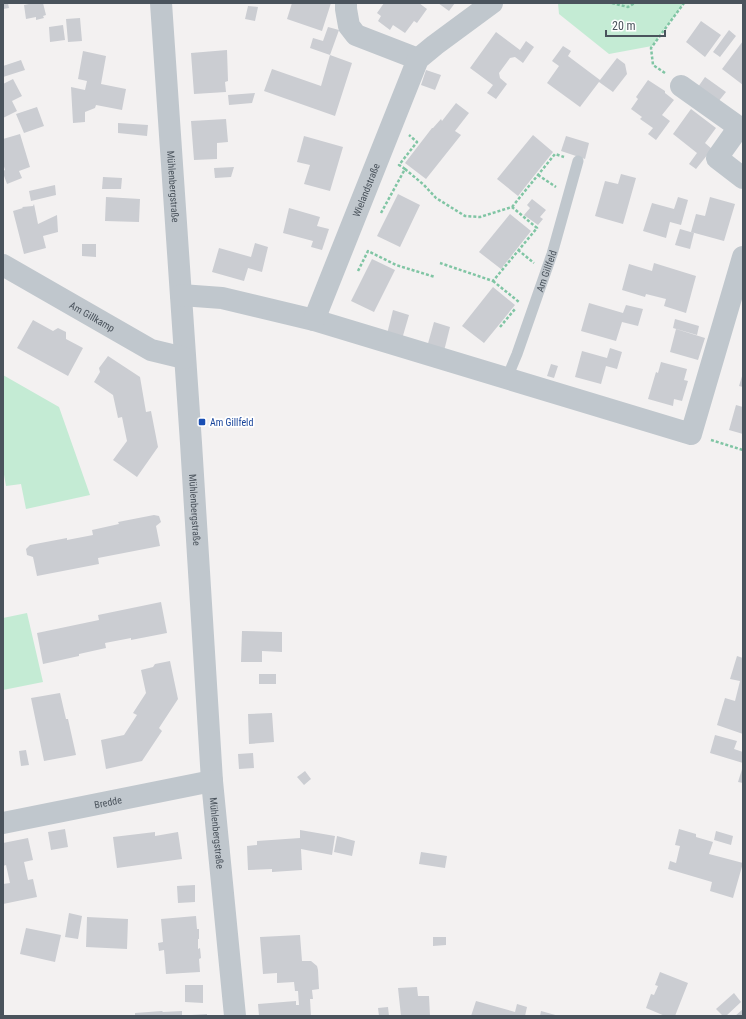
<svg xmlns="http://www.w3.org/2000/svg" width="746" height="1019" viewBox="0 0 746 1019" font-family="'Roboto Condensed',sans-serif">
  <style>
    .green { fill: #c4ebd4 }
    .building { fill: #cbcdd2 }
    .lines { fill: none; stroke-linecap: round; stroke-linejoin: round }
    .path { stroke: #80c5a4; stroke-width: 2.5; stroke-dasharray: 3 2; stroke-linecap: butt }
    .service { stroke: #c0c7cd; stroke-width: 11 }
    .minor { stroke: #c0c7cd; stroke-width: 22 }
    .transit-dot { fill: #1a4fb4; stroke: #fff; stroke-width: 1.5 }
    .labels { text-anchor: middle; stroke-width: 3.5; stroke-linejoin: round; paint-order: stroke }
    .street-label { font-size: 10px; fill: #4a535c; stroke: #fff }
    .transit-label { font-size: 10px; fill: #164399; stroke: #fff; text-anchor: start }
  </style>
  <rect width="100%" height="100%" fill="#f3f1f1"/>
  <path class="green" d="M558,3H684L652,46L609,54L559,14Z
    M3,375L59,407L90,495L26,509L21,484L6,486L3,469Z
    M27,613L43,682L3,690V618Z"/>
  <path class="building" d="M3,3H8L9,8L3,9Z
    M34,3H43L46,15L43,16L44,18L36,20V17L26,19L24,5Z
    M292,3H331L322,31L287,19Z
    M384,3H419L427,9L417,23L414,21L405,33L393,25L390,30L378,21L381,16L377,13Z
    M438,3H455L449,11Z
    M248,6L258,7L255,21L245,19Z
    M80,18L82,41L68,42L66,19Z
    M701,21L721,35L705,57L686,42Z
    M63,25L65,40L50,42L49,27Z
    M328,27L339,30L330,55L310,48L313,38L323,41Z
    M729,30L736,36L720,57L713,52Z
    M496,32L520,50L526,41L534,47L523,63L515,57L510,58L499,73L500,78L507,84L496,99L487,93L493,85L470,68Z
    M743,41V85L722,69Z
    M563,46L571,51L568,56L600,80L617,58L625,64L627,74L613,92L599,82L580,107L547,83L559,66L552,61Z
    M227,50L228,81L225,82L226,92L194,94L191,53Z
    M83,51L106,56L101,84L126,89L122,110L96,105L95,108L85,112V122L73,123L71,87L85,90L87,81L78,79Z
    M330,55L352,63L335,116L264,91L272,69L321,86Z
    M21,60L25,70L3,77V66Z
    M426,70L441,75L435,90L421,85Z
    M705,77L726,92L718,102L698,87Z
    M13,79L22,96L12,101L17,111L3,118V84Z
    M648,80L665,91V93L674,100L662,115L670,121L656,140L648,134L653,128L640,119L642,117L631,109L638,99L636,97Z
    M255,93L252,103L229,105L228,95Z
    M456,103L469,113L455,131L461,135L426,179L405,163L432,128H433L441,119L442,121Z
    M37,107L44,126L24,133L16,114Z
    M691,109L716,128L705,143L712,149L696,169L689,164L697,153L673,134Z
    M226,119L228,142L217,143V159L194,160L191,121Z
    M118,123L148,125L147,136L118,133Z
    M20,134L30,167L19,171L22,178L7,184L3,173V171L5,170L3,163V139Z
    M533,135L553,152L518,196L497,179Z
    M304,136L343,147L330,191L304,184L310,165L297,162Z
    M566,136L589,143L585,159L561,151Z
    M234,167L231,177L215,178L214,168Z
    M621,174L636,178L623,224L595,216L605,181L618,184Z
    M103,177L122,178L121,189H102Z
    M55,185L56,195L31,201L29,191Z
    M398,194L420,205L400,247L377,236Z
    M106,197L140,199L139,222L105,221Z
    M678,197L688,200L681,225L670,222L666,238L643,231L652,203L674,209Z
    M710,197L735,204L724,241L691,232L696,214L705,216Z
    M532,199L546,210L540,217L543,219L538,225L524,215L530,208L527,205Z
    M34,204L38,224L57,215L58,232L43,236L46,248L24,254L13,211L23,208L22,207L33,206Z
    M289,208L320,217L317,226L329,229L322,250L311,247L313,241L283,233Z
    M510,214L531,231L501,269L479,252Z
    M680,229L694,233L690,249L675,245Z
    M255,243L268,247L262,272L248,268L244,281L212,272L219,248L251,257Z
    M82,244H96V257L82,256Z
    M372,259L395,270L374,312L351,301Z
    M654,263L696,276L686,313L664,306L666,299L646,294L645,297L622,290L629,264L652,271Z
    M493,287L515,305L484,343L462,326Z
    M589,303L623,313L626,305L643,309L638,326L622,322L616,341L581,331Z
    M393,310L409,315L402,339L387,334Z
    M675,319L699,326L697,335L673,328Z
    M33,320L53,331L58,328L66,332V339L83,348L68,376L17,348Z
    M434,322L450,327L444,351L427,347Z
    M676,329L705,338L698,360L670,352Z
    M610,348L622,352L617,369L606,366L601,384L575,377L582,351L607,358Z
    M108,356L140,377L146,412L151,411L158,447L137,477L113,460L127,441L122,417L118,418L113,395L94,382L100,372L99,368Z
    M661,362L687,369L684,380L688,381L682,401L674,399L673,406L648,399L656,372L658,373Z
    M551,364L558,366L554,378L547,376Z
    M743,373V387L739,386Z
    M736,405L743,407V434L729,430Z
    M154,515L159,516L161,522L156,526L160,546L98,558L99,564L37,576L33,557L27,555L26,549L30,545L67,538V540L93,535L92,530L119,524L118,522Z
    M161,602L167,633L131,640V638L105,643L106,648L79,654V656L43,664L37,633L99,620L98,615Z
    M242,631L282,632V652L262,651V662H241Z
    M737,656L743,658V734L717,725L725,698L735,701L740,681L730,679Z
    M170,661L178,699L159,728L162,731L142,761L106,769L101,740L124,735L137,715L133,713L146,693L141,670L153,667L155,664Z
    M259,674H276V684H259Z
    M60,693L66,719H68L76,755L44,761L31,698Z
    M272,713L274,742L249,744L248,714Z
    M715,735L737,741L734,749L743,752V763L710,753Z
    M26,750L29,765L21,766L19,751Z
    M253,753L254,768L239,769L238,754Z
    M743,766V783L738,782Z
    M305,771L311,779L304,785L297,777Z
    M65,829L68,847L51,850L48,832Z
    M679,829L696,834V837L713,842L709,854L743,863L733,898L710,891L712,882L668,869L670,861L676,863L680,846L675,845Z
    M300,830L335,836L332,855L301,849L302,870L272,872V869L248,870L247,846L257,845V841L300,838Z
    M716,831L733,836L731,845L714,840Z
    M155,832V836L178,832L182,859L117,868L113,837Z
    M337,836L355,841L352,856L334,852Z
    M28,838L33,860L24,862L28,880L33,879L37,897L3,904V884L10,883L6,865L3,866V843Z
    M421,852L447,856L445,868L419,864Z
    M195,885V902L178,903L177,886Z
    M69,913L82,916L78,939L65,937Z
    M196,916L197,929H199V939H198V949L200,948L201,958L199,959L200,972L166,974L164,950L159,951L158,943L163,942L161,919Z
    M87,917L128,919L127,949L86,947Z
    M26,928L61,935L55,962L20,954Z
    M300,935L302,961H311L317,966L318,970L319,989L312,990L313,999H310L311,1016H259L258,1004L296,1001V1005H299L298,991H295L294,982L277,983V973L263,974L260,937Z
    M433,937H446V945L433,946Z
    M660,972L688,983L675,1016H665L646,1008L651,994L654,995L658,986L655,985Z
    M185,985H203V1003L185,1002Z
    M417,987L418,996H429L430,1016H401L398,988Z
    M734,993L741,1002L726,1016H723L716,1009Z
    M476,1001L515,1012L517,1004L527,1007L525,1016H471Z
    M388,1007L389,1016H379L378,1008Z
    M743,1009V1016H735Z
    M162,1011L163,1012L182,1011V1016H135V1013Z
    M541,1011L559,1016H540Z
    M207,1014V1016H191V1015Z"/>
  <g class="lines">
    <path class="path" d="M612,3L628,7L635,3
      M665,73L653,65L651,48L684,3
      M405,169L424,185L436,198L457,211L465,216L480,217L512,207L537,228L493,281L440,263
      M538,175L556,187
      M512,207L555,154L564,157
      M381,213L405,169L399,165L417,142L409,135
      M518,250L534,263
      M358,271L368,251L396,265L435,277
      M493,281L519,302
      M500,327L515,309
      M711,440L743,450"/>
    <path class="service" id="s1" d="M507,378L517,354L552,254L578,161"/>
    <g class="minor">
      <path id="s2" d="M161,3L191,443L212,781L235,1016"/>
      <path d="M346,3V9L349,26L356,35L418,59"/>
      <path d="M681,86L743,130"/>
      <path d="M739,127L717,158L743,178"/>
      <path id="s3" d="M3,265L151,350L184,358"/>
      <path d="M181,295L222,298L314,320L691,434L743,257"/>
      <path id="s4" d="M314,320L418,59L435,45L492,3"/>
      <path id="s5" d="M3,823L212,781"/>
    </g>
  </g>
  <rect class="transit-dot" x="198" y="418" width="8" height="8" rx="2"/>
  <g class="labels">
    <g class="street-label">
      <text dy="4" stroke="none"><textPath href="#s2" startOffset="184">Mühlenbergstraße</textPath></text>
      <text dy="4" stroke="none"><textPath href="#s4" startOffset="140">Wielandstraße</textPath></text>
      <text dy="4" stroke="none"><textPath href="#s1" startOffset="114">Am Gillfeld</textPath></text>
      <text dy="4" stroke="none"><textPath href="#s3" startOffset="103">Am Gillkamp</textPath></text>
      <text dy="4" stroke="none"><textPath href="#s2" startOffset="508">Mühlenbergstraße</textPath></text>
      <text dy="4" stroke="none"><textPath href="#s5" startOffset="107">Bredde</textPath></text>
      <text dy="4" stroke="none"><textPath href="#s2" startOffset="832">Mühlenbergstraße</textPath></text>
    </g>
    <g class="transit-label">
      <text x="210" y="426">Am Gillfeld</text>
    </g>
  </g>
  <rect width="746" height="1019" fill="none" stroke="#4a535c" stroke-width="8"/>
  <path d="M606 30v6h59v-6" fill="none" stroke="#4a535c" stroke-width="2"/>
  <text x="612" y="30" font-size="12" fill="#4a535c" stroke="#ffffff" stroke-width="3" paint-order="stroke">20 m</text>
</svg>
